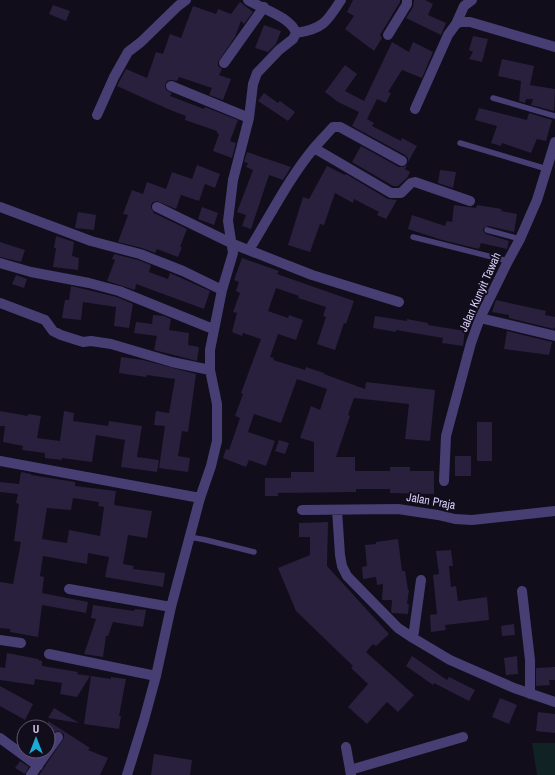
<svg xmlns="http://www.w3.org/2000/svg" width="555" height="775" viewBox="0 0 555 775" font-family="'Archivo Narrow',sans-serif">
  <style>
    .green { fill: #112224 }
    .building { fill: #29203d; fill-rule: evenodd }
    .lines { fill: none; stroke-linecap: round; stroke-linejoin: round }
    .lane { stroke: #473e74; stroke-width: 5.5 }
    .street { stroke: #473e74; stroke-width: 10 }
    .labels { text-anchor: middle; stroke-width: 3.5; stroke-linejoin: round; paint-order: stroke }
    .street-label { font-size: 12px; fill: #d8cdf9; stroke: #110d1b }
  </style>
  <rect width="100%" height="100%" fill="#110d1b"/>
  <path class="green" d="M532,743H555V775H537Z"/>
  <path class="building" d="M353,0H400V2L380,35L382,38L374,51L345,29L354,16L347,12Z
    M414,0H425L433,4L428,15L446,23L441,35L406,18L413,7Z
    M240,2L253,12L244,24L241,21L235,37L218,62V66L222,69L219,75L231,79L223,100L209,95L212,88L179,77L177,81L171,80L167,81L165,86L166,90L172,93L170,96L204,109L205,107L238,120L230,141L236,143L232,158L213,151L219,134L217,133V131L185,120L186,116L168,109L117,86L126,69L147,78L156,52L163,54L170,34L181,38L193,6L216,14L218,9L231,14Z
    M53,5L70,11L66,21L49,14Z
    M264,25L281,31L276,44L268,52L255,48Z
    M473,36L488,39L482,62L469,59L473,52L469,50Z
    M392,42L409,52L413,42L433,52L422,78L402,70L388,92L391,93L386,103L377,99L367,119L374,123L372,126L401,141L402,138L417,146L408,162V158L405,155L352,126L359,112L338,102L325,92L345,65L357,74L345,91L364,101Z
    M502,59L534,66L530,85L555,89L554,111L531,105L533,99H526L525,103L519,101L521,81L498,76Z
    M264,93L278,103L280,101L295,112L288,121L258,101Z
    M479,108L527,120L529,113L552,120L546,141L537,139L531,153L502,143L501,146L491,143L497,126L475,120Z
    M361,146L399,167H403L407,165L405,169L410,172L407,178L398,186H393L352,162Z
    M247,152L291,167L283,180L269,175L251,229L242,226L246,215L237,212L253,170L246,167L248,163L244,162Z
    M197,165L220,174L215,188L205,184L199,201L181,195L176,209L157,201L153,202L151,205V208L154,213L187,229L180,247H182L178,257L157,249L155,253L142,248L118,242L128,215L123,214L132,190L143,194L147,182L166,189L172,172L192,179Z
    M327,166L345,175L346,174L388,199L397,200L386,219L377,215L379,212L354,199L353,203L335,193L324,225L320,224L310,252L288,245L303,197L309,199Z
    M440,170L456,172L453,188L438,183Z
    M454,205L476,208L477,205L502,209L501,211L517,214L514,232L488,226L483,229V231L486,234L509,241L507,249L481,243L479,249L442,240L408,229L412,215L445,226L447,221L452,222Z
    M202,207L218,213L214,225L198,219Z
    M78,212L96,215L94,230L75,228Z
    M56,236L74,242L72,256L79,258L78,270L53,267L56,248H54Z
    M0,242L25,250L21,262L0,257Z
    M114,254L138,260L151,265L149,272L168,279L170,273L210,291L204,309L136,284L135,290L107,281L115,260L112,259Z
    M242,258L279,271L277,274L354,301L346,324L344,323L335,350L317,344L326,317L323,316L326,307L298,298L299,296L276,288L268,311L288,318L289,315L303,320L296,340L278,334L270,357L274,358L273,360L305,370L306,367L324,373V374L365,389L366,382L435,390L430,441L405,439L409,404L354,398L348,415L350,416L336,457H355V471H390V467H410V471H434V494L390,493V489H356V492L278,493V496H265V478H291V472H314V442L300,438L311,406L320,410L327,389L297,379L281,423L254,414L248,432L275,441L266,466L249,460L246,467L223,458L226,449L229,450L240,418L235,416L243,394L241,393L261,339L243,333L242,336L232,332L237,313L233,312L240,293L236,291L239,282L234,280Z
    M16,275L27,279L24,288L12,284Z
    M71,286L117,297L133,304L129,328L114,326L116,307L83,302L81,320L62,318L65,300H69Z
    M496,300L546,311L545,315L555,317V327L554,329L509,318V315L492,312Z
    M153,315L164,316L171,319L169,330L189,333L188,345L199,347L197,361L154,350L157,336L134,333L136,322L152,324Z
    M375,316L407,321V319L428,323V325L465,331L463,346L442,343L443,338L396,330V332L373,328Z
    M507,331L552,342L549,355L504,349Z
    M121,357L143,360L196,374L188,432L182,431L178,456L190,458L188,472L159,468L165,426L154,425L156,411L169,413L175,379L147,375L146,377L119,373Z
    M0,411L28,416V414L41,416L37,438L60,441L64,411L74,413L73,421L108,426L109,421L142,426L137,457L159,460L157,472L121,467L125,440L96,435L92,462L62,458V460L45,458V453L22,450L23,446L3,442L5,426H0Z
    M477,422H492V461H477Z
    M279,440L289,443L285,454L275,451Z
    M455,456H471V476H455Z
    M21,472L31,474V475L75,482V486L116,491L114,505L152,511L147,538L128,535L123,564L134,566L133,569L165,573L163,587L105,577L109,557L88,553L87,564L43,556L40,576L44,577L42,593L88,602L86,613L42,605L38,637L10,632V629L0,628V582L13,584L21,542L14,541L19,504L16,503L18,494L0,492V482L19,484ZM73,498L99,502L98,506L104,507L100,536L69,530L67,543L42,539L47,508L71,510Z
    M328,522L327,566L389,634L376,646L373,644L366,652L414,695L398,712L387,702L367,724L348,707L368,684L351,668L353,666L296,611L278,568L310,555V537H299V523Z
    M398,539L402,571H405L408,590H409L407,604H409L408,614L392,613L391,611L392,600H382L383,584L377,585L376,577L363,579L362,567L367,566L365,545L376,544V542Z
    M451,550L453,566H449L451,587L456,586L458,601L487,597L489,620L445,625L446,630L431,632L430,615L437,614L433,575L439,574L436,551Z
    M93,605L134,611L135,609L146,610L143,627L113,622L108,636H106L103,657L84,654L96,619L91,618Z
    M514,624L515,635L502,636L501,626Z
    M7,653L38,659V660L42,661V666L78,672L77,674L90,676L77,697L60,694L62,683L35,679L34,685L0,680V667L5,668Z
    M412,656L447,680L449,677L475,690L469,701L434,683L433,685L406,666Z
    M517,656L518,674L506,675L504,658Z
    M555,667V680H549L550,685L536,686V668Z
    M91,676L111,679V677L126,679L119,716H121L119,729L84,724Z
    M0,686L33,704L25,720L0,706Z
    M500,698L517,705L509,724L492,717Z
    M54,708L79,723L48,718Z
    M538,712L555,714V733L536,731Z
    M48,721L90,748L88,750L108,758L100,775H39L64,738V734L58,731L53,733L48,740Z
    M154,754L192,760L190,775H151Z
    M20,761L29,767L25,774L15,768Z"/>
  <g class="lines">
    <path class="lane" d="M493,98L555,116
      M460,143L547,169
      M487,230L520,239
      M413,237L508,261
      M190,537L206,540L254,552"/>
    <path class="street" d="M248,0C262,9 291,17 296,33
      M456,24L464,6L472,0
      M296,33C323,29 327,22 341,0
      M388,35L407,4V0
      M224,63L264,7
      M171,86L249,118
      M415,109L448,35L456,24L460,22H470L555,47
      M97,115L114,77L128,52L141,42L178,6L186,0
      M314,148L391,193H401L411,183L415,182L470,201
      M0,207L91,241L140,254L183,271L222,290
      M157,207L233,244L312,275L399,302
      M249,250C270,216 289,178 314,148C320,141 327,134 333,127H340L402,161
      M0,263L31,272L89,283L119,291L213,329
      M0,303L45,320L53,331L61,335L83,342L91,341L111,344L172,362L210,370
      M480,318L555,336
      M0,461L200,498
      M444,481L446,436L471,343L480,318L508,261L520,239L537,200L555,142
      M302,510L398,509L438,515L455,519L472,520L555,511
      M337,510L340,555L342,566L347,576L398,628L413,638L450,660L514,688L555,702
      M69,589L171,607
      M522,591L530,660V694
      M413,638L421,580
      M0,640L21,643
      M49,654L156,676
      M0,738L38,766
      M346,747L351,775
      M350,770L463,737
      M31,775L58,737
      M127,775L144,720L156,676L171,607L200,498L211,466L217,441V404L210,370V350L222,290L233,253L228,221L233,180L249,118L253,84L257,73L279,50L293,39L296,33"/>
  </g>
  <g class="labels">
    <g class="street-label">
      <text transform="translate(480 292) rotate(-66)" y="4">Jalan Kunyit Tawah</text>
      <text transform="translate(431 501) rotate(10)" y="4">Jalan Praja</text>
    </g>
  </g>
  <g transform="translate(36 739)"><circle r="19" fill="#110d1b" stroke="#615a74"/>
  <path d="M0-3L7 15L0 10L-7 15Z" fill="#1aacd7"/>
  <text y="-6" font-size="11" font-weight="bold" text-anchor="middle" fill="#d8cdf9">U</text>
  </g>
</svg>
